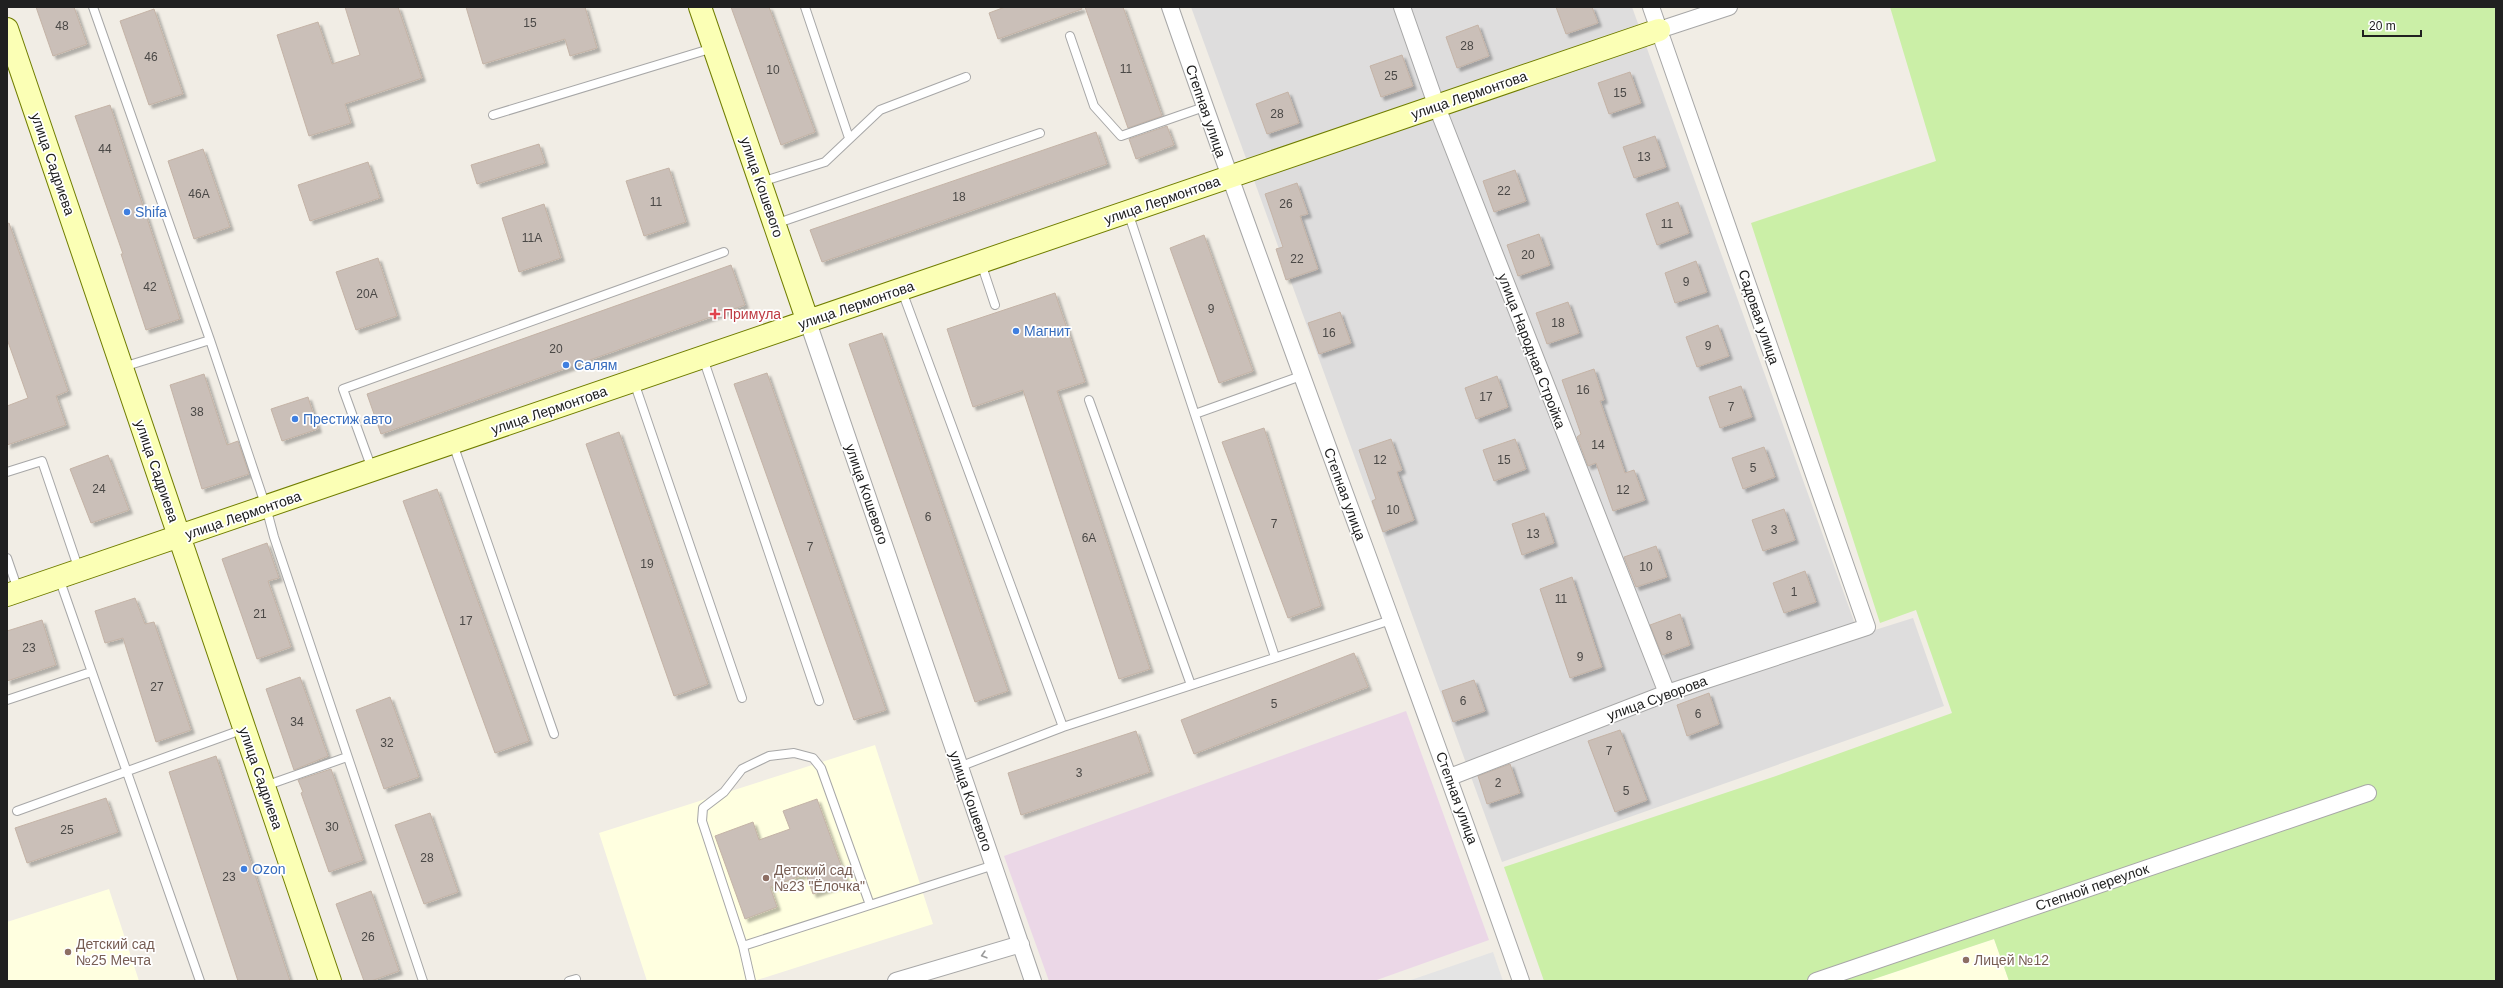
<svg xmlns="http://www.w3.org/2000/svg" width="2503" height="988" viewBox="0 0 2503 988" font-family="Arial,sans-serif">
  <style>
    .residential { fill: #dedddd }
    .industrial { fill: #ebd7e7 }
    .education { fill: #ffffe0 }
    .grass { fill: #cbefa7 }
    .parking { fill: #e4e4e4 }
    .building { fill: #cabfb8; stroke: #c4b3a6; filter: url(#shadow) }
    .lines { fill: none; stroke-linecap: round; stroke-linejoin: round }
    .lane-casing { stroke: #a7a7a7; stroke-width: 10 }
    .street-casing { stroke: #a7a7a7; stroke-width: 18 }
    .secondary-casing { stroke: #707d00; stroke-width: 24 }
    .lane { stroke: #fff; stroke-width: 8 }
    .street { stroke: #fff; stroke-width: 16 }
    .secondary { stroke: #fbffb5; stroke-width: 22 }
    .oneway { stroke: #9b9b9b }
    .shop-dot { fill: #3f7fe0; stroke: #fff; stroke-width: 1.5 }
    .health-dot { fill: #e0444e; stroke: #fff; stroke-width: 1.5 }
    .education-dot { fill: #8d6e63; stroke: #fff; stroke-width: 1.5 }
    .labels { text-anchor: middle; stroke-width: 3.5; stroke-linejoin: round; paint-order: stroke }
    .number-label { font-size: 12px; fill: #4a4846 }
    .street-label { font-size: 14px; fill: #202020; stroke: #fff }
    .shop-label { font-size: 14px; fill: #366cbe; stroke: #fff; text-anchor: start }
    .health-label { font-size: 14px; fill: #be3a42; stroke: #fff; text-anchor: start }
    .education-label { font-size: 14px; fill: #785e54; stroke: #fff; text-anchor: start }
  </style>
  <defs>
    <filter id="shadow"><feDropShadow dx="3.5" dy="3.5" stdDeviation="1" flood-color="#0004"/></filter>
  </defs>
  <rect width="100%" height="100%" fill="#f1ede5"/>
  <path class="residential" d="M1191,7H1632L1859,635L1913,618L1944,706L1502,862Z"/>
  <path class="industrial" d="M1406,711L1489,940L1374,981H1049L1004,856Z"/>
  <path class="education" d="M875,745L933,924L754,981H647L599,833Z
    M109,889L139,981H7V922Z
    M1994,939L2009,981H1868Z"/>
  <path class="grass" d="M1890,7H2496V981H2009L1994,939L1868,981H1544L1504,867L1776,776L1952,713L1916,610L1880,623L1751,223L1936,161Z"/>
  <path class="parking" d="M1493,952L1503,981H1408Z"/>
  <path class="building" d="M36,7H74L87,44L53,56Z
    M345,7H398L422,78L345,104L351,123L309,136L277,35L318,22L332,64L360,55Z
    M466,7H585L597,48L570,56L565,39L483,64Z
    M731,7H769L815,132L781,145Z
    M1005,7H1081L1082,9L998,39L989,13Z
    M1085,7H1123L1162,116L1128,128Z
    M1556,7H1592L1598,23L1566,34Z
    M154,9L183,94L149,105L120,21Z
    M1478,25L1489,56L1457,68L1446,37Z
    M1402,55L1413,86L1381,97L1370,66Z
    M1630,72L1641,103L1609,114L1598,83Z
    M1288,92L1299,123L1267,134L1256,104Z
    M110,105L180,319L146,330L121,254H123L75,116Z
    M1167,126L1174,145L1136,159L1129,139Z
    M1096,132L1107,164L822,262L810,230Z
    M1655,136L1666,167L1634,178L1623,147Z
    M539,144L545,163L477,184L471,165Z
    M203,149L230,227L194,239L168,161Z
    M368,162L380,198L310,221L298,185Z
    M669,168L686,222L644,236L626,181Z
    M1515,170L1526,201L1494,212L1483,181Z
    M1297,183L1308,214L1300,216L1318,269L1286,280L1276,249L1283,247L1265,194Z
    M1678,202L1689,233L1657,245L1646,214Z
    M544,204L561,258L519,272L502,218Z
    M9,223L68,391L56,396L66,425L7,445V406L28,398L7,339V224Z
    M1539,234L1550,265L1518,276L1507,245Z
    M1204,235L1253,371L1219,383L1170,248Z
    M378,258L397,316L356,330L336,272Z
    M1696,261L1707,292L1675,303L1665,273Z
    M731,265L745,305L381,434L367,394Z
    M1055,293L1085,382L1057,391L1150,669L1119,679L1023,390L973,407L947,329Z
    M1568,302L1579,333L1547,344L1536,313Z
    M1340,312L1351,343L1319,354L1308,323Z
    M1718,325L1729,356L1697,367L1686,337Z
    M882,333L1008,691L975,702L849,344Z
    M1594,369L1604,400L1600,401L1625,473L1634,470L1645,500L1613,511L1596,463L1588,466L1577,437L1581,434L1562,380Z
    M767,373L886,710L854,720L734,384Z
    M204,374L227,445L238,441L249,474L202,489L170,385Z
    M1497,376L1508,407L1476,419L1465,388Z
    M1741,386L1752,417L1720,428L1709,397Z
    M308,397L318,429L282,441L271,409Z
    M1264,428L1321,606L1288,618L1222,442Z
    M619,432L708,684L674,696L586,444Z
    M1391,439L1402,470L1397,472L1414,520L1383,532L1372,501L1376,499L1359,450Z
    M1515,439L1526,469L1494,481L1483,450Z
    M1764,447L1775,477L1743,489L1732,458Z
    M108,455L129,510L91,523L70,469Z
    M437,489L529,741L495,753L403,501Z
    M1784,509L1795,540L1763,551L1752,520Z
    M1544,513L1554,543L1522,555L1512,524Z
    M267,543L279,578L268,581L291,647L257,659L222,559Z
    M1656,546L1667,577L1636,587L1624,557Z
    M1805,571L1816,602L1784,613L1773,583Z
    M1572,577L1602,667L1570,678L1540,589Z
    M135,598L145,624L154,622L191,730L156,742L123,638L105,643L95,611Z
    M1680,614L1690,645L1662,655L1650,625Z
    M42,620L56,665L7,681V631Z
    M1354,653L1368,687L1194,754L1181,720Z
    M300,677L328,756L294,770L266,689Z
    M1474,680L1485,711L1453,722L1442,691Z
    M1709,693L1719,724L1687,736L1677,705Z
    M390,697L419,777L384,789L356,710Z
    M1620,730L1647,800L1615,812L1588,741Z
    M1136,731L1150,772L1021,815L1008,773Z
    M216,756L290,981H238L169,772Z
    M1510,764L1520,793L1487,804L1478,776Z
    M331,769L363,860L329,872L301,793L303,792L298,780Z
    M106,798L118,832L27,863L15,828Z
    M817,799L847,882L813,894L806,874L770,887L777,907L745,919L715,836L753,822L759,840L790,829L783,811Z
    M430,813L458,892L424,904L395,825Z
    M371,891L399,971L371,981H364L336,904Z"/>
  <g class="lines">
    <g class="lane-casing">
      <path id="lane" d="M93,7L210,340L266,507L274,537L423,981
        M805,7L849,138
        M1070,36L1094,106L1121,136L1204,107
        M493,115L713,48
        M761,182L825,162L880,110L966,77
        M1128,212L1275,657
        M775,224L1040,133
        M981,263L995,305
        M902,291L1063,727
        M703,358L819,701
        M123,367L210,340
        M634,382L742,698
        M1089,400L1191,685
        M1195,414L1301,376
        M453,444L554,734
        M372,469L343,389L724,252
        M7,472L42,461L79,570
        M7,558L18,590
        M59,578L200,981
        M7,700L91,672
        M959,767L1063,727L1391,620
        M265,786L347,757
        M17,811L244,729
        M743,946L702,821L703,808L724,792L742,769L769,756L794,753L813,758L821,768L870,905
        M569,981L576,979
        M751,981L743,946L994,865"/>
    </g>
    <g class="street-casing">
      <path id="street" d="M1170,7C1283,333 1407,655 1521,981
        M1402,7L1437,107L1667,693
        M1659,30L1729,7
        M808,322L1033,981
        M1450,777L1667,693L1867,627L1651,7
        M896,981L1021,944
        M1816,981L2368,793"/>
    </g>
    <g class="secondary-casing">
      <path id="secondary" d="M700,7L808,322
        M7,29L330,981
        M7,595L1659,30"/>
    </g>
    <use href="#lane" class="lane"/>
    <use href="#street" class="street"/>
    <use href="#secondary" class="secondary"/>
  </g>
  <defs><path id="oneway-chevron" d="M-2-3.5L2.5 0L-2 3.5" fill="none" stroke-width="1.6" stroke-linecap="round" stroke-linejoin="round"/></defs>
  <use class="oneway" href="#oneway-chevron" transform="translate(984 955) rotate(164)"/>
  <g class="shop-dot">
    <circle cx="127" cy="212" r="4"/>
    <circle cx="1016" cy="331" r="4"/>
    <circle cx="566" cy="365" r="4"/>
    <circle cx="295" cy="419" r="4"/>
    <circle cx="244" cy="869" r="4"/>
  </g>
  <path class="health-dot" d="M713 308h4v4h4v4h-4v4h-4v-4h-4v-4h4z"/>
  <g class="education-dot">
    <circle cx="766" cy="878" r="4"/>
    <circle cx="68" cy="952" r="4"/>
    <circle cx="1966" cy="960" r="4"/>
  </g>
  <g class="labels">
    <g class="number-label">
      <text x="530" y="27">15</text>
      <text x="62" y="30">48</text>
      <text x="1467" y="50">28</text>
      <text x="151" y="61">46</text>
      <text x="1126" y="73">11</text>
      <text x="773" y="74">10</text>
      <text x="1391" y="80">25</text>
      <text x="1620" y="97">15</text>
      <text x="1277" y="118">28</text>
      <text x="105" y="153">44</text>
      <text x="1644" y="161">13</text>
      <text x="1504" y="195">22</text>
      <text x="199" y="198">46А</text>
      <text x="959" y="201">18</text>
      <text x="656" y="206">11</text>
      <text x="1286" y="208">26</text>
      <text x="1667" y="228">11</text>
      <text x="532" y="242">11А</text>
      <text x="1528" y="259">20</text>
      <text x="1297" y="263">22</text>
      <text x="1686" y="286">9</text>
      <text x="150" y="291">42</text>
      <text x="367" y="298">20А</text>
      <text x="1211" y="313">9</text>
      <text x="1558" y="327">18</text>
      <text x="1329" y="337">16</text>
      <text x="1708" y="350">9</text>
      <text x="556" y="353">20</text>
      <text x="1583" y="394">16</text>
      <text x="1486" y="401">17</text>
      <text x="1731" y="411">7</text>
      <text x="197" y="416">38</text>
      <text x="1598" y="449">14</text>
      <text x="1380" y="464">12</text>
      <text x="1504" y="464">15</text>
      <text x="1753" y="472">5</text>
      <text x="99" y="493">24</text>
      <text x="1623" y="494">12</text>
      <text x="1393" y="514">10</text>
      <text x="928" y="521">6</text>
      <text x="1274" y="528">7</text>
      <text x="1774" y="534">3</text>
      <text x="1533" y="538">13</text>
      <text x="1089" y="542">6А</text>
      <text x="810" y="551">7</text>
      <text x="647" y="568">19</text>
      <text x="1646" y="571">10</text>
      <text x="1794" y="596">1</text>
      <text x="1561" y="603">11</text>
      <text x="260" y="618">21</text>
      <text x="466" y="625">17</text>
      <text x="1669" y="640">8</text>
      <text x="29" y="652">23</text>
      <text x="1580" y="661">9</text>
      <text x="157" y="691">27</text>
      <text x="1463" y="705">6</text>
      <text x="1274" y="708">5</text>
      <text x="1698" y="718">6</text>
      <text x="297" y="726">34</text>
      <text x="387" y="747">32</text>
      <text x="1609" y="755">7</text>
      <text x="1079" y="777">3</text>
      <text x="1498" y="787">2</text>
      <text x="1626" y="795">5</text>
      <text x="332" y="831">30</text>
      <text x="67" y="834">25</text>
      <text x="427" y="862">28</text>
      <text x="229" y="881">23</text>
      <text x="368" y="941">26</text>
    </g>
    <g class="street-label">
      <text transform="translate(1469 95) rotate(-19)" y="5">улица Лермонтова</text>
      <text transform="translate(1206 111) rotate(71)" y="5">Степная улица</text>
      <text transform="translate(53 164) rotate(71)" y="5">улица Садриева</text>
      <text transform="translate(762 187) rotate(71)" y="5">улица Кошевого</text>
      <text transform="translate(1162 200) rotate(-19)" y="5">улица Лермонтова</text>
      <text transform="translate(856 305) rotate(-19)" y="5">улица Лермонтова</text>
      <text transform="translate(1759 317) rotate(71)" y="5">Садовая улица</text>
      <text transform="translate(1532 351) rotate(69)" y="5">улица Народная Стройка</text>
      <text transform="translate(549 410) rotate(-19)" y="5">улица Лермонтова</text>
      <text transform="translate(157 471) rotate(71)" y="5">улица Садриева</text>
      <text transform="translate(867 494) rotate(71)" y="5">улица Кошевого</text>
      <text transform="translate(1345 494) rotate(70)" y="5">Степная улица</text>
      <text transform="translate(243 515) rotate(-19)" y="5">улица Лермонтова</text>
      <text transform="translate(1657 698) rotate(-20)" y="5">улица Суворова</text>
      <text transform="translate(261 778) rotate(71)" y="5">улица Садриева</text>
      <text transform="translate(1457 798) rotate(70)" y="5">Степная улица</text>
      <text transform="translate(971 801) rotate(71)" y="5">улица Кошевого</text>
      <text transform="translate(2092 887) rotate(-19)" y="5">Степной переулок</text>
    </g>
    <g class="shop-label">
      <text x="135" y="217">Shifa</text>
      <text x="1024" y="336">Магнит</text>
      <text x="574" y="370">Салям</text>
      <text x="303" y="424">Престиж авто</text>
      <text x="252" y="874">Ozon</text>
    </g>
    <g class="health-label">
      <text x="723" y="319">Примула</text>
    </g>
    <g class="education-label">
      <text x="774" y="875">Детский сад<tspan x="774" dy="16">№23 "Ёлочка"</tspan></text>
      <text x="76" y="949">Детский сад<tspan x="76" dy="16">№25 Мечта</tspan></text>
      <text x="1974" y="965">Лицей №12</text>
    </g>
  </g>
  <rect width="2503" height="988" fill="none" stroke="#202020" stroke-width="16"/>
  <path d="M2363 30v6h58v-6" fill="none" stroke="#202020" stroke-width="2"/>
  <text x="2369" y="30" font-size="12" fill="#202020" stroke="#ffffff" stroke-width="3" paint-order="stroke">20 m</text>
</svg>
